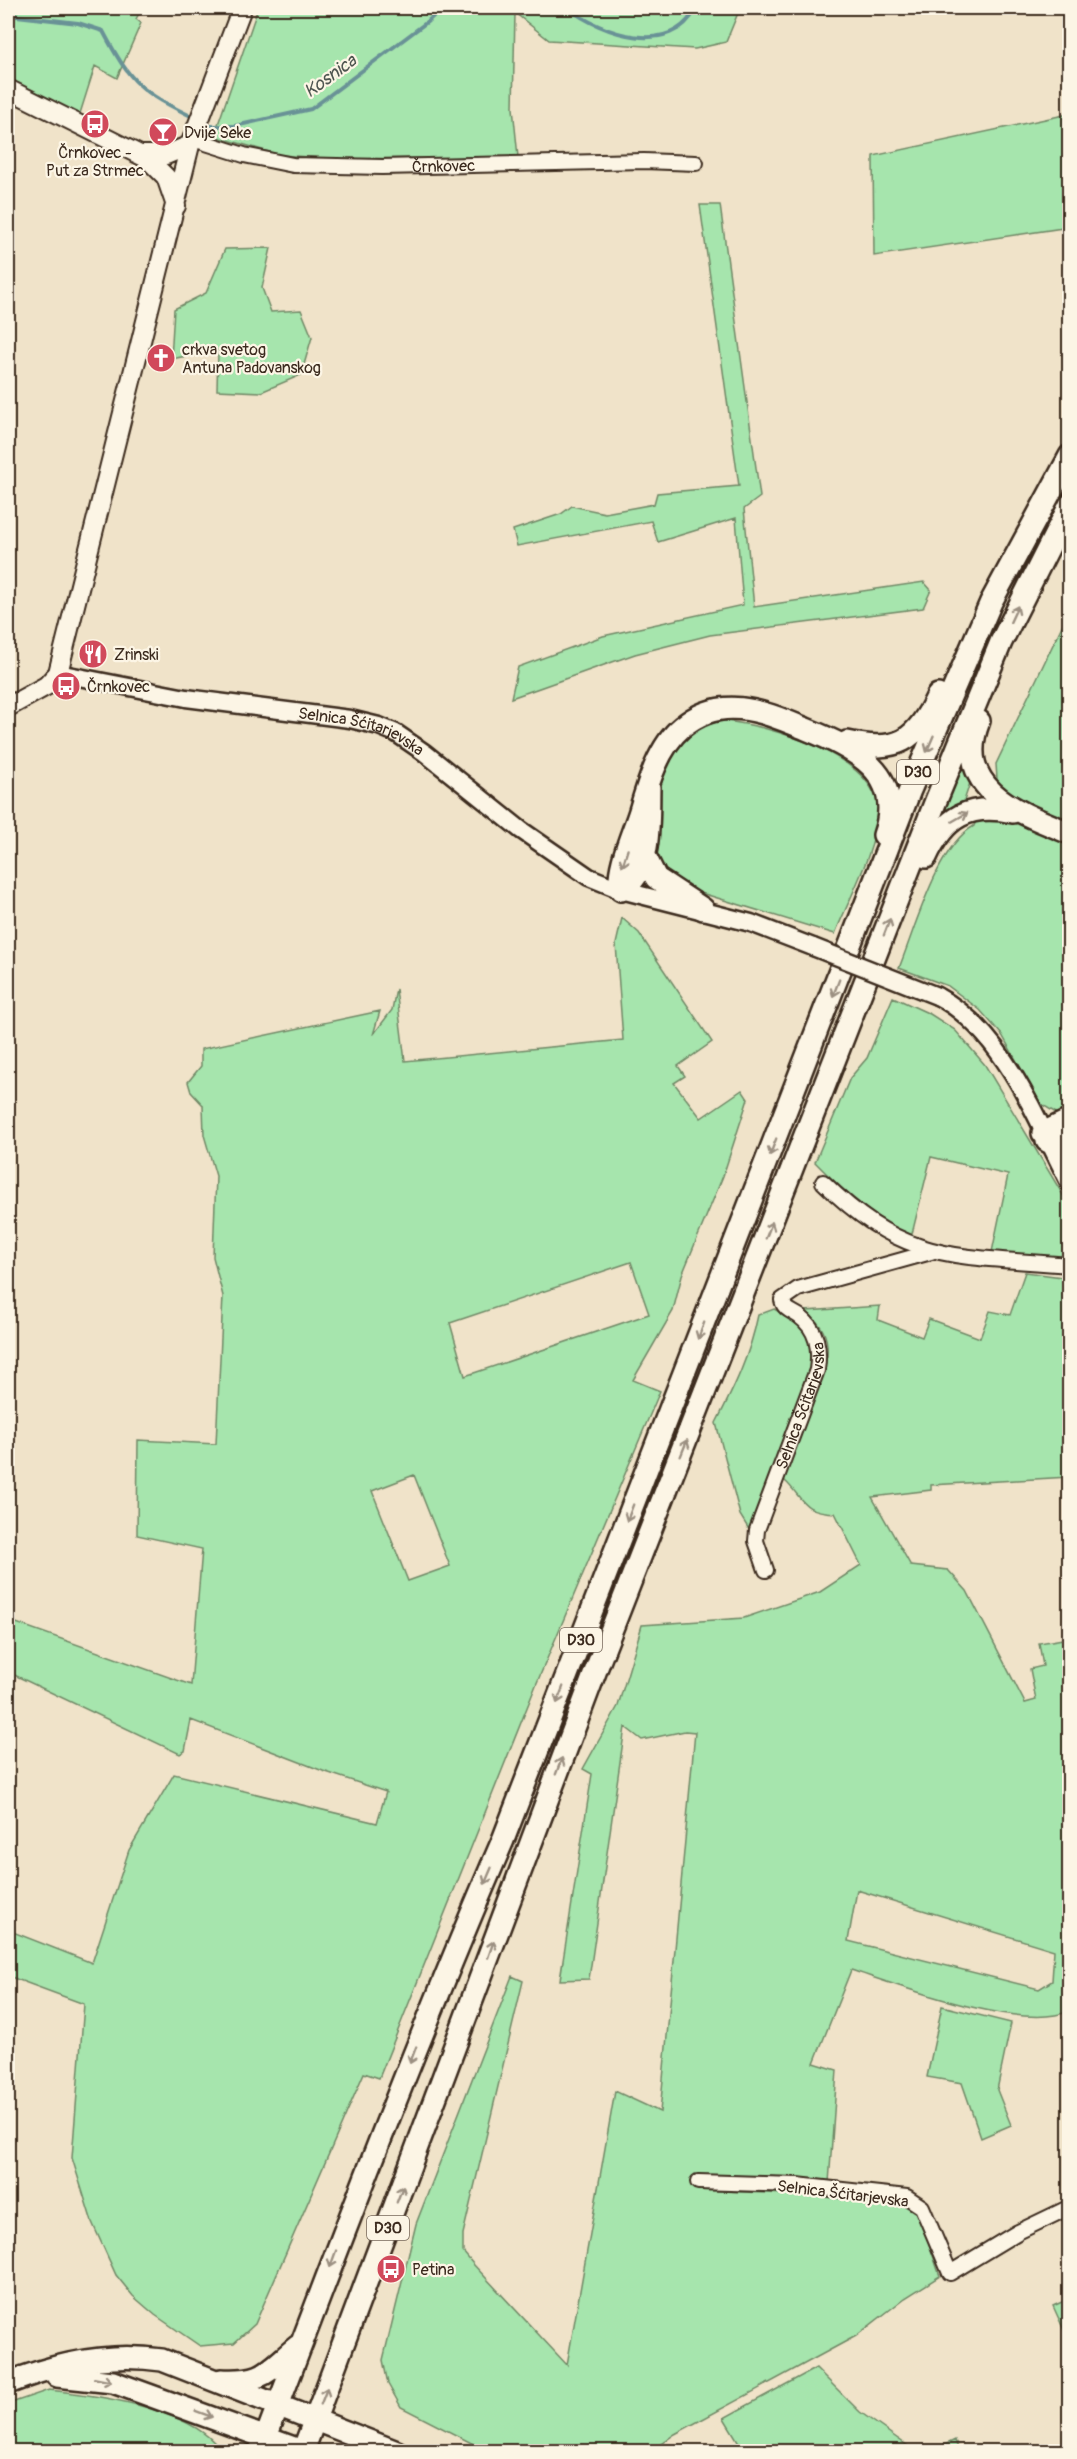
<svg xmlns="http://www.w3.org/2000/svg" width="1077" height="2459" viewBox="0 0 1077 2459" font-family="Pangolin,sans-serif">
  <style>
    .green { fill: #a6e5ad; stroke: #708866; stroke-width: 1.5; fill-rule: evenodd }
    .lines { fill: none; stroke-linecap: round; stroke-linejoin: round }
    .stream { stroke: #699296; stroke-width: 4 }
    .minor-casing { stroke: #3b2a1e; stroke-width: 18 }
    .tertiary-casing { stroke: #3b2a1e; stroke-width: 21 }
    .secondary-casing { stroke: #3b2a1e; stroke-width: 22 }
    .primary-casing { stroke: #3b2a1e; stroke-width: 26 }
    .trunk-casing { stroke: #3b2a1e; stroke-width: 27 }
    .minor { stroke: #fcf5e5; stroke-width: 14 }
    .tertiary { stroke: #fcf5e5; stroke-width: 16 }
    .secondary { stroke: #fcf5e5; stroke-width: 18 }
    .primary { stroke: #fcf5e5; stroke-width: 21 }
    .trunk { stroke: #fcf5e5; stroke-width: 22 }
    .tertiary-bridge-casing { stroke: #3b2a1e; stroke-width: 21; stroke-linecap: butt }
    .tertiary-bridge { stroke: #fcf5e5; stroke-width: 16 }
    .oneway { stroke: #9c9082 }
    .labels { text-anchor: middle; stroke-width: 4.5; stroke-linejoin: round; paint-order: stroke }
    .shield { fill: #fcf5e5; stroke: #75675a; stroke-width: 1.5 }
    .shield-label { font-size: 15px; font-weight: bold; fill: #3b2a1e }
    .poi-label { font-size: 16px; fill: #3b2a1e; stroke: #fcf5e5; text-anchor: start }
    .street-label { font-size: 16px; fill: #3b2a1e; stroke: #fcf5e5 }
    .water-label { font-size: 18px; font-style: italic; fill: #4e5550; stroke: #fcf5e5 }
  </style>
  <rect width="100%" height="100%" fill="#f0e3c9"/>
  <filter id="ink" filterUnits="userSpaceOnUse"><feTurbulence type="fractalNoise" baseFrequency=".0167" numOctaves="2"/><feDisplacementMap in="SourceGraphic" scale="12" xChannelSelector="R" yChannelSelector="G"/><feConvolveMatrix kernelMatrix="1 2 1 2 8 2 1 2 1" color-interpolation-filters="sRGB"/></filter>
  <g filter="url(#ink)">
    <path class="green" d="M8,8H142L136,19L141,23L117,78L95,66L78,120L8,81Z
      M258,8H740L726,42L695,49L549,40L515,13L513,108L518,157L338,159L280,155L214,136Z
      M1069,114V227L874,256L873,156Z
      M700,205H720L760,497L744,509L754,607L924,582L931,590L923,608L710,635L635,654L511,698L518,667L603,636L743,605L736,518L658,542L651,521L517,546L513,530L561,514L572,506L605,513L654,504L657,493L739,486Z
      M271,248L262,288L271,312L301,310L312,337L301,375L261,392L217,390L218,350L171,359L174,309L206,293L225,249Z
      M1069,611L1070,612L1069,824L1036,811L990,784L997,779L996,764Z
      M725,721C769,725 880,757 878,813C876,850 849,899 835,934L688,889C672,881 654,868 651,849C650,838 653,823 655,812C661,772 678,724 725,721Z
      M965,757L973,774L962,807L944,818L942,812Z
      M978,815L1012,817L1069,841V1112L1056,1113L1041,1104L1002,1035L980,1010L948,986L899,968C915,929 937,846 974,826Z
      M622,918L639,933L712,1042L678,1066L685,1076L674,1083L701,1118L742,1090L748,1099L723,1176L682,1275L673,1311L633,1380L660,1391L536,1685L379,2078L364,2073L255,2324L234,2343L200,2346L155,2315L133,2296L116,2275L92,2222L72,2158L84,2004L8,1976V1930L92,1963L129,1850L174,1774L377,1823L386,1792L323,1771L191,1720L185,1751L180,1754L8,1672V1620L191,1685L202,1549L137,1535L138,1440L216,1444L223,1296L213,1257L216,1176L204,1135L203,1105L191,1092L188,1082L201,1066V1049L380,1011L373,1035L392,1010L396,989L405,1061L623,1040L616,944ZM631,1262L649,1314L465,1376L450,1323ZM414,1475L450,1566L408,1581L372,1491Z
      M893,997L930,1014L955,1030L985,1065L1069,1205V1258L992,1252L1008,1175L931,1157L911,1238C874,1218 844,1192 815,1162L850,1078L867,1058Z
      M1025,1272L1069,1278V1477L931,1485V1490L872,1497L911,1566L948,1570L967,1591L1025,1703L1036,1700L1030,1669L1043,1666L1039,1643L1069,1638V2011C1023,2032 900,1986 851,1970L814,2063L837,2070L829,2183L758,2176L699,2175V2190L807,2195L909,2206L918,2212L940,2276L905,2298L856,2336L675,2434L651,2451H487L401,2407L388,2384L383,2360L416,2224L512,1976L523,1981L463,2234V2252L473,2264L567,2365L615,2091L660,2112L695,1732L685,1731L642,1740L625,1727L589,1979L560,1980L592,1774L583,1769L618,1706L642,1625L744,1618L820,1592L861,1565L835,1513C799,1511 805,1499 784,1480L827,1356C829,1335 821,1324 806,1311L880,1306L878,1320L922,1337L929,1319L980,1338L990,1311L1010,1315ZM857,1890L1054,1950L1052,1981L1039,1989L848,1941Z
      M774,1309C798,1323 810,1329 814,1358L750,1531L740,1515L716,1423C734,1388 750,1355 758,1315Z
      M942,2006L1011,2023L997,2090L1011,2125L981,2138L962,2083L927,2077Z
      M1069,2299V2341L1053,2306Z
      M816,2368L860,2412L915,2451H744L724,2418Z
      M49,2390C96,2395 189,2408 219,2448L217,2452L8,2451V2404Z
      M955,2440L959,2451H932Z"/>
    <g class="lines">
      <path class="stream" d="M568,8C602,34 671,58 696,8
        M8,15L78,23L103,31C131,84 141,92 195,118
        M204,123L210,126H235L311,109L427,22L442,8"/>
      <g class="minor-casing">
        <g id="minor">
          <path id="s1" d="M193,139L244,155L293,165L382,167L644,161L696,163"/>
          <path d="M823,1182C908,1266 959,1255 1070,1265"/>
          <path id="s2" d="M766,1570L756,1541L757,1530L817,1370C820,1349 818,1330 799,1316C792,1311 784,1310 782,1300L798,1289L931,1252"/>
          <path d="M698,2182L797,2185L907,2197L922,2207L950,2273L1018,2232L1070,2207"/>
        </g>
      </g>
      <g class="tertiary-casing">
        <g id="tertiary">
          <path id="s3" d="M58,673L186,698L350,719L379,726L396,733L425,753L521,830L589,877L621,890L751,923L813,947"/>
          <path d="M937,996C1004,1031 1036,1119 1070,1184"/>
        </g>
      </g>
      <g class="secondary-casing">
        <path id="secondary" d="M8,89L148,159L166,177L176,206
          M143,155H166L190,145
          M8,707L46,686L58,673L190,145L242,8"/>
      </g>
      <g class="primary-casing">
        <path id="primary" d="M979,721C952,790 1020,813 1070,833
          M847,742C897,753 916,742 938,695
          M649,787C648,818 653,873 621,890C615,871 634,831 640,811C648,783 659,746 682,727C722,693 764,712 806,729C853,748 906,773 884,835
          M644,854L656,878L703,909
          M926,857C945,816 969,803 1013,812
          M1043,1133L1070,1120
          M1047,1141L1054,1144L1070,1143
          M57,2376L113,2382L305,2452
          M221,2380C266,2382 266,2372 298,2346
          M8,2383C55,2364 110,2352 162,2360L397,2452
          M266,2437C342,2237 418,2037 503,1840L910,790L991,602L1070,456
          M303,2451L597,1667L935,803L1001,642L1070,505"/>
      </g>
      <g class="trunk-casing">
        <path id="trunk" d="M260,2452L266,2437
          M303,2452V2451"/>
      </g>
      <use href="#minor" class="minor"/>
      <use href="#tertiary" class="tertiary"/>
      <use href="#secondary" class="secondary"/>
      <use href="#primary" class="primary"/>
      <use href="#trunk" class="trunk"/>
      <g class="tertiary-bridge-casing">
        <path id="tertiary-bridge" d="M813,947L937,996"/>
      </g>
      <use href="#tertiary-bridge" class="tertiary-bridge"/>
    </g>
    <defs><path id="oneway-shaft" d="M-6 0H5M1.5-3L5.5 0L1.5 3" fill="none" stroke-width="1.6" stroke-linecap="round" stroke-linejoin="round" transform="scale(1.5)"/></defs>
    <g class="oneway">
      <use href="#oneway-shaft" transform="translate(1014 614) rotate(-65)"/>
      <use href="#oneway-shaft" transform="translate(930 744) rotate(113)"/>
      <use href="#oneway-shaft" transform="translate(960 817) rotate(-30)"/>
      <use href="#oneway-shaft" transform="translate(625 858) rotate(107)"/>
      <use href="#oneway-shaft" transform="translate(887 927) rotate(-69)"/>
      <use href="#oneway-shaft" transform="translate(836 988) rotate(111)"/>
      <use href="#oneway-shaft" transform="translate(773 1147) rotate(111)"/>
      <use href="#oneway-shaft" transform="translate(769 1230) rotate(-69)"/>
      <use href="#oneway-shaft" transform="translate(701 1331) rotate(111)"/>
      <use href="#oneway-shaft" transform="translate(684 1448) rotate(-68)"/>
      <use href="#oneway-shaft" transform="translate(630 1513) rotate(111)"/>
      <use href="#oneway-shaft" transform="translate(560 1695) rotate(111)"/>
      <use href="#oneway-shaft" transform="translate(559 1766) rotate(-69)"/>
      <use href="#oneway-shaft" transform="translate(488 1876) rotate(113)"/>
      <use href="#oneway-shaft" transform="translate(491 1949) rotate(-71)"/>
      <use href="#oneway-shaft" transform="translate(413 2055) rotate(111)"/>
      <use href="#oneway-shaft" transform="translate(400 2194) rotate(-69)"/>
      <use href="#oneway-shaft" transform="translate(333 2259) rotate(110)"/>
      <use href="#oneway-shaft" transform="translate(103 2380) rotate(11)"/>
      <use href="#oneway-shaft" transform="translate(324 2396) rotate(-69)"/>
      <use href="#oneway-shaft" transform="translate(204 2414) rotate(20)"/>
    </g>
  </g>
  <defs>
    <g id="bus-disc" transform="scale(1.5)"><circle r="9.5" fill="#d1495b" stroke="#fcf5e5"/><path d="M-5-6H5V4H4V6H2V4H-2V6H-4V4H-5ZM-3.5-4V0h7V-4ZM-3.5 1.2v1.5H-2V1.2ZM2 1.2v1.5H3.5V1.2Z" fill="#fff"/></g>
    <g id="bar-disc" transform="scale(1.5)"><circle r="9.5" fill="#d1495b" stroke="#fcf5e5"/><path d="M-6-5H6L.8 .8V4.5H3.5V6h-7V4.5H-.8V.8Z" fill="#fff"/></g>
    <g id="church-disc" transform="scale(1.5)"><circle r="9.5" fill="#d1495b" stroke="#fcf5e5"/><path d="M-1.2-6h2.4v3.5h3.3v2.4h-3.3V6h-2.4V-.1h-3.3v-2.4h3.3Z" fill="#fff"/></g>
    <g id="restaurant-disc" transform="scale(1.5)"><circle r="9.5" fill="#d1495b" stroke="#fcf5e5"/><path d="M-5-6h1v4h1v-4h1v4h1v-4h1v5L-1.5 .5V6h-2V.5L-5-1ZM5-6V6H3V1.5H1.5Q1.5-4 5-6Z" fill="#fff"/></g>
  </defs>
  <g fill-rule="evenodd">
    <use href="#bus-disc" x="95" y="124"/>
    <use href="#bar-disc" x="163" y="132"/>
    <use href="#church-disc" x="161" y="358"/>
    <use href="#restaurant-disc" x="93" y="654"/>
    <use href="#bus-disc" x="66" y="686"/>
    <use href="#bus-disc" x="391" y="2269"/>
  </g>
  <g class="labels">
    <g class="shield">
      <rect x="897" y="760" width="42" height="24" rx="4.5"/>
      <rect x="560" y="1628" width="42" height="24" rx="4.5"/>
      <rect x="367" y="2216" width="42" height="24" rx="4.5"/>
    </g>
    <g class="shield-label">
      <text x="918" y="777">D30</text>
      <text x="581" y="1645">D30</text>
      <text x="388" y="2233">D30</text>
    </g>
    <g class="poi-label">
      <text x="184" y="138">Dvije Seke</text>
      <text x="95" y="158" text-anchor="middle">Črnkovec -<tspan x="95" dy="18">Put za Strmec</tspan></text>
      <text x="182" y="355">crkva svetog<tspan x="182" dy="18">Antuna Padovanskog</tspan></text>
      <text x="114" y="660">Zrinski</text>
      <text x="87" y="692">Črnkovec</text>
      <text x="412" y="2275">Petina</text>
    </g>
    <g class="street-label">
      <text dy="6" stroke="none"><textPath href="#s1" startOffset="254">Črnkovec</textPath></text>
      <text dy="6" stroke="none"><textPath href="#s3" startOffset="310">Selnica Šćitarjevska</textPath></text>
      <text dy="6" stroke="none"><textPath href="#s2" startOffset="174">Selnica Šćitarjevska</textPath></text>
      <text transform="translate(843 2193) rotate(7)" y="6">Selnica Šćitarjevska</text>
    </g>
    <g class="water-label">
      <text transform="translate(330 76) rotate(-36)" y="6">Kosnica</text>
    </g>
  </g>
  <rect width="1077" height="2459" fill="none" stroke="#fcf5e5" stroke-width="30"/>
  <rect x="15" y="15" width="1047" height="2429" fill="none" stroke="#3b2a1e" stroke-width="2" filter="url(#ink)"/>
</svg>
